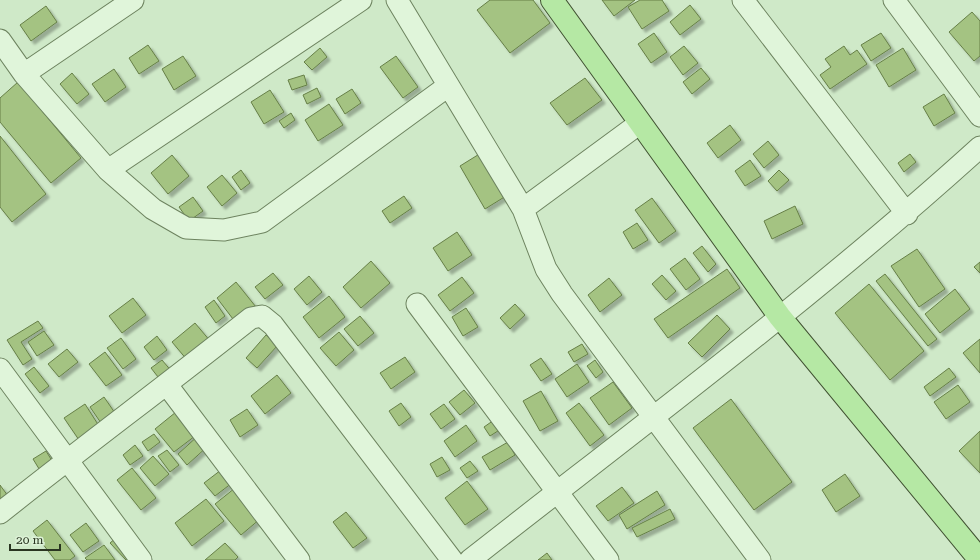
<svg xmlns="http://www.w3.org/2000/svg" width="980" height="560" viewBox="0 0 980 560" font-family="'Roboto Serif',serif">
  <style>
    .building { fill: #a4c382; stroke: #667f47; filter: url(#shadow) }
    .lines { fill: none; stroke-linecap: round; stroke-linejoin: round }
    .minor-casing { stroke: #6d835f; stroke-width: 23 }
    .major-casing { stroke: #415232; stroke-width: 24 }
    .minor { stroke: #e0f5da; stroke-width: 21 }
    .major { stroke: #b5e8a4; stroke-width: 22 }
  </style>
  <defs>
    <filter id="shadow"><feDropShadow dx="3.5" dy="3.5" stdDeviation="1" flood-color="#0004"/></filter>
  </defs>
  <rect width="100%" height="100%" fill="#cfe9c8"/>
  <path class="building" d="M490,0H533L550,23L510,53L477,10Z
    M602,0H635L614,16Z
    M640,0H662L669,11L642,29L628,7Z
    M690,5L701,19L680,35L670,22Z
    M46,6L57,22L31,41L20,25Z
    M972,12L980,21V56L974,61L949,32Z
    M654,33L667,52L651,63L638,44Z
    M881,33L891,48L871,61L861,45Z
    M148,45L159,61L139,74L129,58Z
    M684,46L698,63L683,75L670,57Z
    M844,46L850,55L857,50L867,64L830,89L820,75L831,67L825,59Z
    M320,48L327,57L312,70L304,62Z
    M903,48L916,70L889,87L876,65Z
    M183,56L196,76L174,90L162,69Z
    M396,56L418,87L403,98L380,67Z
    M701,68L710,79L692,94L683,82Z
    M114,69L126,87L105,102L92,84Z
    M72,73L89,94L77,104L60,84Z
    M304,75L307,85L292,90L288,80Z
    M585,78L602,100L567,125L550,103Z
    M18,82L81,158L51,183L0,122V98Z
    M317,88L321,97L307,104L303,95Z
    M352,89L361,103L345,114L336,99Z
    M270,90L284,112L264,124L251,102Z
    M944,94L955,113L934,126L923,107Z
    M329,104L343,125L318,141L305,120Z
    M291,113L295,120L284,128L279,121Z
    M730,125L741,140L718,158L707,143Z
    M0,136L46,194L12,222L0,207Z
    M768,141L779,155L764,168L753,154Z
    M481,153L506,196L485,209L460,166Z
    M910,154L916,162L904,172L898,163Z
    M172,155L189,176L168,194L151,173Z
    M750,160L761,176L745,186L735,171Z
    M241,170L250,183L241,190L232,177Z
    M779,170L789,180L777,191L768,181Z
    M222,175L237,193L222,206L207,187Z
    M404,196L412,208L390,223L382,211Z
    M193,197L203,211L189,221L179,207Z
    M652,198L676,231L659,243L635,210Z
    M795,206L803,224L772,239L764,221Z
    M637,223L648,240L633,249L623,232Z
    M457,232L472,255L448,271L433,248Z
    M702,246L716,264L708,272L693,253Z
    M917,249L945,289L919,307L891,266Z
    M685,258L700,279L686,290L670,269Z
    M371,261L390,283L361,308L343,287Z
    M980,262V273L974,267Z
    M727,269L740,288L668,338L654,319Z
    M273,273L283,285L265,299L255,287Z
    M885,274L937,339L928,346L876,281Z
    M662,275L676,291L666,300L652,284Z
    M309,276L322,292L307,305L294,289Z
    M462,277L474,293L450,311L438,295Z
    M609,278L622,295L600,312L588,295Z
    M236,282L256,307L236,323L217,298Z
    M869,284L924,351L890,380L835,313Z
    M955,289L970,309L940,333L925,314Z
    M329,296L345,317L319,338L303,317Z
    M133,298L146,315L122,333L109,316Z
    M214,300L225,316L216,323L205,307Z
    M515,304L525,315L510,329L500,318Z
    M466,308L478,327L463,336L452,317Z
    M717,315L730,329L702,357L688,343Z
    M360,316L374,333L358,346L344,329Z
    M38,321L43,328L21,342L32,359L23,365L7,340Z
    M195,323L211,342L188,361L172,342Z
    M44,331L54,345L37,356L28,342Z
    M339,332L354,350L336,366L320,348Z
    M266,335L278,345L257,368L246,358Z
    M157,336L167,350L154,360L144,347Z
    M121,338L136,359L123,369L107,348Z
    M980,339V373L963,353Z
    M582,344L588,354L574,362L568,352Z
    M67,349L78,362L59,377L48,364Z
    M105,352L122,375L106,386L89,364Z
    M405,357L415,372L391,389L380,373Z
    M541,358L552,374L541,381L530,365Z
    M162,360L173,373L162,382L151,368Z
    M595,360L603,372L596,378L587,366Z
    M577,364L589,382L567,397L555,379Z
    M34,367L49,386L40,393L25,374Z
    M949,368L956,377L930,396L924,387Z
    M277,375L291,393L265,414L251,396Z
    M613,382L632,408L609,425L590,398Z
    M958,385L970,402L946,419L934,402Z
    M464,390L475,403L460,415L449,402Z
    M541,391L558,421L540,431L523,401Z
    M104,397L115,413L101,423L90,407Z
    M731,399L792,482L754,510L693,428Z
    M401,403L411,417L399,426L389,411Z
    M579,403L604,435L590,446L566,413Z
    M85,404L99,426L79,440L64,418Z
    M444,404L455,419L441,429L430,414Z
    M247,409L258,425L240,437L230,420Z
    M176,412L195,436L174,452L155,429Z
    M494,420L501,429L490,436L484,427Z
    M466,425L477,441L455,457L444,441Z
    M980,431V473L959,451Z
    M154,434L160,442L148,451L142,442Z
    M199,435L208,446L187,465L178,454Z
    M508,442L515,455L490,470L482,457Z
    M135,445L143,456L130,465L123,455Z
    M167,450L179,465L170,472L158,456Z
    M46,451L54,464L41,472L33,459Z
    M153,456L169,474L155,486L140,468Z
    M442,457L450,470L437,477L430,464Z
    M470,461L478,471L467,478L460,468Z
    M132,468L156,498L141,510L117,480Z
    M221,470L232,483L215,496L204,483Z
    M845,474L860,496L836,512L822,490Z
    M467,481L488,509L465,525L445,498Z
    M0,485L8,496L0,502Z
    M622,487L634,503L608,521L596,506Z
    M235,488L260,519L241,535L215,504Z
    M657,491L665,505L627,529L619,515Z
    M206,499L224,521L192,546L175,523Z
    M670,509L675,519L637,537L632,528Z
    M346,512L367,538L353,548L333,522Z
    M47,520L75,556L70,560H55L33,531Z
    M86,523L99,541L83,552L70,535Z
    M117,537L138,560H126L110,543Z
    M225,543L238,557L235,560H205Z
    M104,545L115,560H87L85,558Z
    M547,553L552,560H538Z"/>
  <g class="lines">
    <g class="minor-casing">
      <path id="minor" d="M397,0L523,209L546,269L562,294L760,560
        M743,0L907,214
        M894,0L980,116
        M0,40L24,74L108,170L153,209L186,228L224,230L262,222L448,86
        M24,74L133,0
        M108,170L361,0
        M523,209L640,123
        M417,304L608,560
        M0,369L141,560
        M167,385L299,560
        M0,513C83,447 168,384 251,318L262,316L273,325L452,560
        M470,560C642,425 818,294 980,147"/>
    </g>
    <g class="major-casing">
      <path id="major" d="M552,0L780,317L980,560"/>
    </g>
    <use href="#minor" class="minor"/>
    <use href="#major" class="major"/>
  </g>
  <path d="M10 544v6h50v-6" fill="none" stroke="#2a3521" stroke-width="2"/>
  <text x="16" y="544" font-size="12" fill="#2a3521" stroke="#dcf2d6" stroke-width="3" paint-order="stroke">20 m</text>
</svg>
